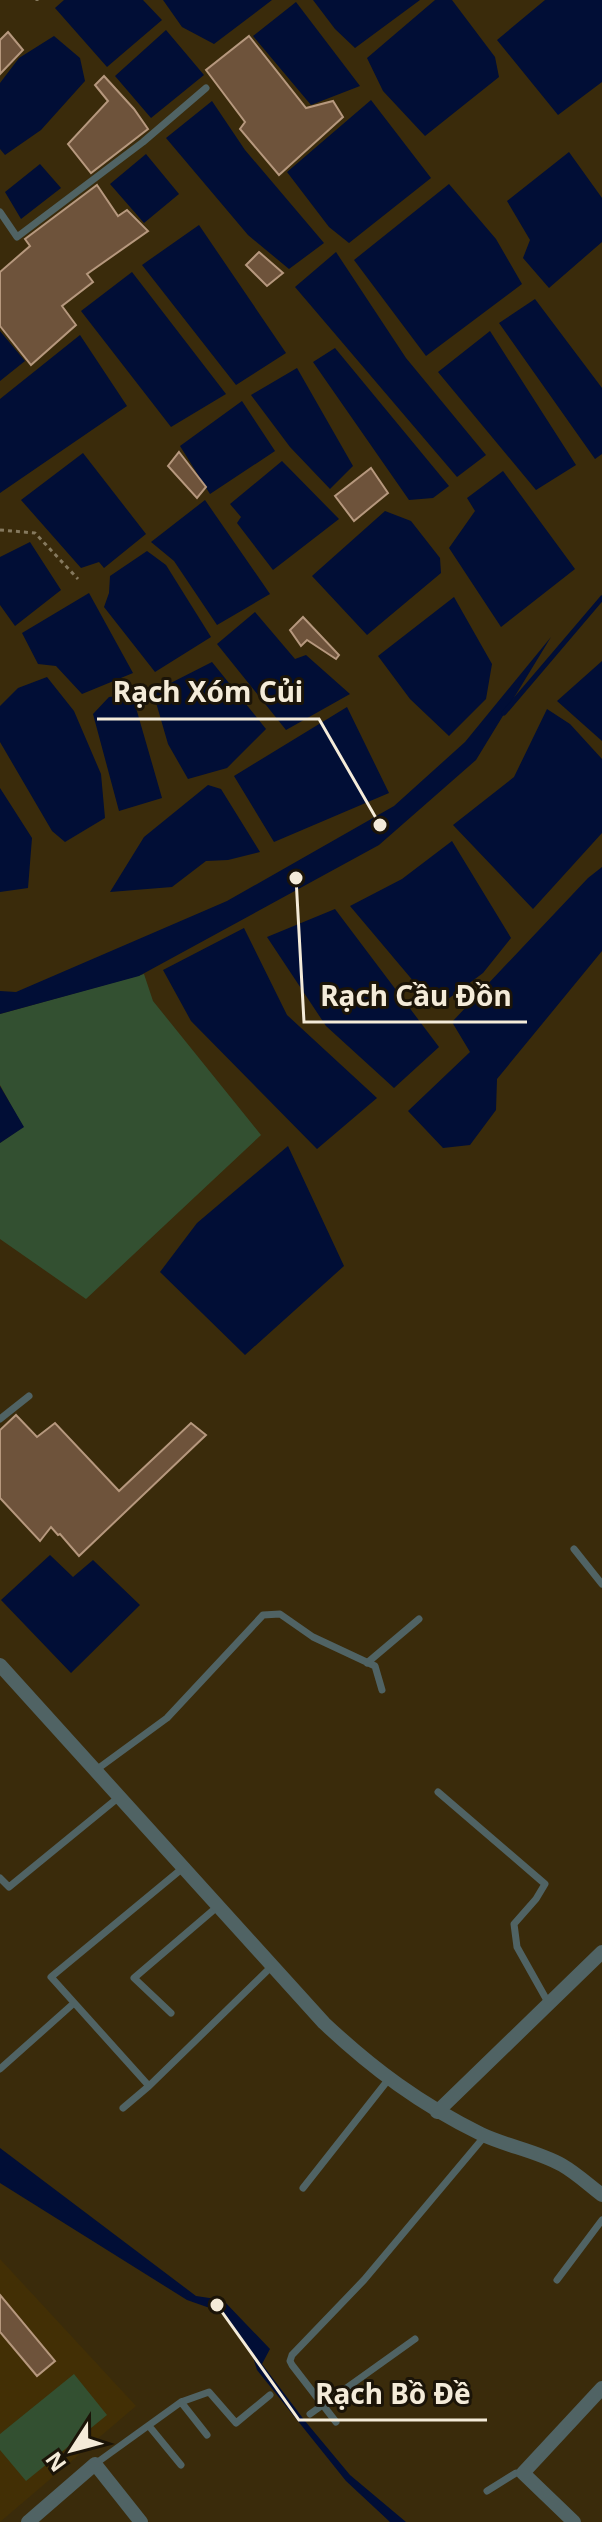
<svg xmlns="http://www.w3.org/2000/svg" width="602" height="2522" viewBox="0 0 602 2522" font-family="'Noto Sans',sans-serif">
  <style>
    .built { fill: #422f05 }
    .green { fill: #335031 }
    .water { fill: #010e36 }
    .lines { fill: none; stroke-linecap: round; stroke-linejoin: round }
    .stream { stroke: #010e36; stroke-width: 5 }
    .building { fill: #6e533b; stroke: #b6987e; stroke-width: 2 }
    .path { stroke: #85795e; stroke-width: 3; stroke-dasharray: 4 4; stroke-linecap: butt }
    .lane { stroke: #506364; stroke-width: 7 }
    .street { stroke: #506364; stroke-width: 14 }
    .leader { fill: none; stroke: #f4ebd9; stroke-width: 3 }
    .callout-dot { fill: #f4ebd9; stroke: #1b1408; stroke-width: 3 }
    .callout-label { font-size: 28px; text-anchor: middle; font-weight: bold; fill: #f4ebd9; stroke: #1b1408; stroke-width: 6; stroke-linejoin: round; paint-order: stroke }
  </style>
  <rect width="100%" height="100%" fill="#3a2b0b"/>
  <path class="built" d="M0,2259L136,2406L0,2522Z"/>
  <path class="green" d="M144,974L153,1001L261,1135L86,1299L0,1239V1143L23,1127L0,1085V1014Z
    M74,2374L107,2415L26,2481L0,2450V2434Z"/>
  <path class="water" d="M64,0H143L162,20L107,67L55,8Z
    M163,0H272L214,44L182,27Z
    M313,0H420L355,48L335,29Z
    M435,0H452L495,57L499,77L425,136L383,91L367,58Z
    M545,0H602V82L558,115L497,40Z
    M296,2L360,86L311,105L253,36Z
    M166,30L204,75L151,118L115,76Z
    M54,36L80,58L85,81L41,130L5,155L0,149V83L19,58Z
    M371,100L431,178L349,243L329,227L287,172Z
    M212,101L245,150L324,243L289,269L248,235L166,138Z
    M569,152L602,198V242L549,288L523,258L530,240L507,201Z
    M146,154L179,194L144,223L110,184Z
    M40,164L61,188L21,219L5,192Z
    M449,184L496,239L522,284L426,356L354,260Z
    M199,225L286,353L236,385L142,265Z
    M336,252L406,358L486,455L457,477L295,287Z
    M132,272L226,394L171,427L81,311Z
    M535,299L602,388V454L595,459L499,323Z
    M0,331L25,361L0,381Z
    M490,331L576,465L536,490L438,372Z
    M80,335L127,406L0,493V399Z
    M335,348L449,486L433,498L409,500L313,362Z
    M297,368L353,466L330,489L290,447L251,395Z
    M242,401L275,451L210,494L180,446Z
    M83,453L146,534L104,568L99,562L81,568L21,500Z
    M282,461L339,519L273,570L237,523L241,517L230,504Z
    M503,471L575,569L501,627L449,548L475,511L467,498Z
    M205,500L270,594L217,625L174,561L151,542Z
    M385,511L411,521L440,558L441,573L367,635L312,576Z
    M30,542L61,590L15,626L0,605V557Z
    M147,551L166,565L211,637L155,672L104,607L109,593L110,576Z
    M89,593L133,673L82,694L56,666L38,664L22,633Z
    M454,597L492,664L486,699L449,736L410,699L378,656Z
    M255,612L295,659L306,655L350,694L286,730L217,644Z
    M551,637L476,760L379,845L139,976L0,1014V991L16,992L227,901L394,806L465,742Z
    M602,661V741L557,701Z
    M212,662L266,729L227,768L188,779L168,744L153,692Z
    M47,677L74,711L101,774L105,818L65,842L52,831L0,742V706L18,688Z
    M132,694L162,798L119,811L93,714L109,697Z
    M347,707L389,793L274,842L234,776Z
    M547,709L570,724L602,759V833L533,909L453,825L514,777Z
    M208,785L221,789L260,852L228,860L206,861L172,887L110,892L144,837Z
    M0,788L32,838L28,888L0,892Z
    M452,841L511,938L483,973L436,1008L350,906L402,879Z
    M602,867V951L497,1079L496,1110L470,1145L443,1148L408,1111L470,1052L452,1022L588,878Z
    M335,909L439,1047L394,1088L326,1026L267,937Z
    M244,928L287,1015L377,1098L317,1149L191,1021L163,970Z
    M0,1086L24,1127L0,1143Z
    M288,1146L344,1266L245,1355L160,1272L197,1223Z
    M50,1555L73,1577L93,1560L140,1605L71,1673L1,1600Z
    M0,2148L196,2296L223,2300L270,2349L262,2364L305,2421L350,2475L406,2522H390L346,2481L257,2370L252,2354L224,2313L187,2300L0,2183Z"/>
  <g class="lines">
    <path class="stream" d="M504,713L602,598"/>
  </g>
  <path class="building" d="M8,32L23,50L0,74V40Z
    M249,36L306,108L333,101L343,117L279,175L240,129L245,122L206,70Z
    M104,76L134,109L148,129L91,173L68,144L108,101L95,85Z
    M97,185L118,216L127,210L148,231L87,274L93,282L62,306L76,325L31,365L0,326V272L30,246L25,239Z
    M259,252L283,273L267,286L246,265Z
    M179,452L206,487L197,498L168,466Z
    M371,468L388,493L354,521L335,496Z
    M303,617L339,655L336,659L307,640L301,646L290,630Z
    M16,1415L37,1437L55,1423L119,1491L191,1423L206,1435L79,1556L60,1534L58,1535L51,1527L40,1541L0,1498V1430Z
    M0,2295L55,2361L37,2376L0,2332Z"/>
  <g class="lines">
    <path class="path" d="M37,0V1
      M0,530L35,533L78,579"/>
    <path class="lane" d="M0,212L17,237L143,142L206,88
      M0,1419L29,1396
      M574,1549L602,1584
      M367,1663L419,1619
      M96,1770L167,1718L263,1615L280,1614L313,1637L375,1666L382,1690
      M438,1792L545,1884L536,1899L514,1924L517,1947L549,2004
      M0,1878L9,1887L119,1797
      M171,2013L134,1978L217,1907
      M0,2069L74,2003
      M149,2086L272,1966
      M123,2108L149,2086L51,1977L184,1867
      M303,2188L388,2080
      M557,2280L602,2220
      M181,2402L207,2435
      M310,2414L415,2339
      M336,2422L292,2365L290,2361L292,2355L364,2280L484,2137
      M149,2426L181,2465
      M95,2464L181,2402L209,2392L236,2423L270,2395
      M487,2491L516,2473H523"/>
    <path class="street" d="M0,1665L324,2023C373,2069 420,2104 481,2134C506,2146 537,2151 562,2165C576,2173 589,2185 602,2195
      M437,2112L602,1952
      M28,2522L95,2464L141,2522
      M574,2522L523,2473L602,2388"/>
  </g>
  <path class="leader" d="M380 825L319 719H97M296 878L304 1022H527M217 2305L299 2420H487"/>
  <g class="callout-dot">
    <circle cx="380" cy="825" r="8"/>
    <circle cx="296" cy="878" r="8"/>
    <circle cx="217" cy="2305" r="8"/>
  </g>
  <g class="callout-label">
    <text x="208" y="702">Rạch Xóm Củi</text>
    <text x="416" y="1006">Rạch Cầu Đồn</text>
    <text x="393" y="2404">Rạch Bồ Đề</text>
  </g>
  <g transform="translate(72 2450) rotate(234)" stroke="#1b1408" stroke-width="6" paint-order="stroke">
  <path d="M0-6L14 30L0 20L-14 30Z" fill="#f4ebd9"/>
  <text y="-12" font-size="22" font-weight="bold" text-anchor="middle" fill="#f4ebd9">N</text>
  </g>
</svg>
